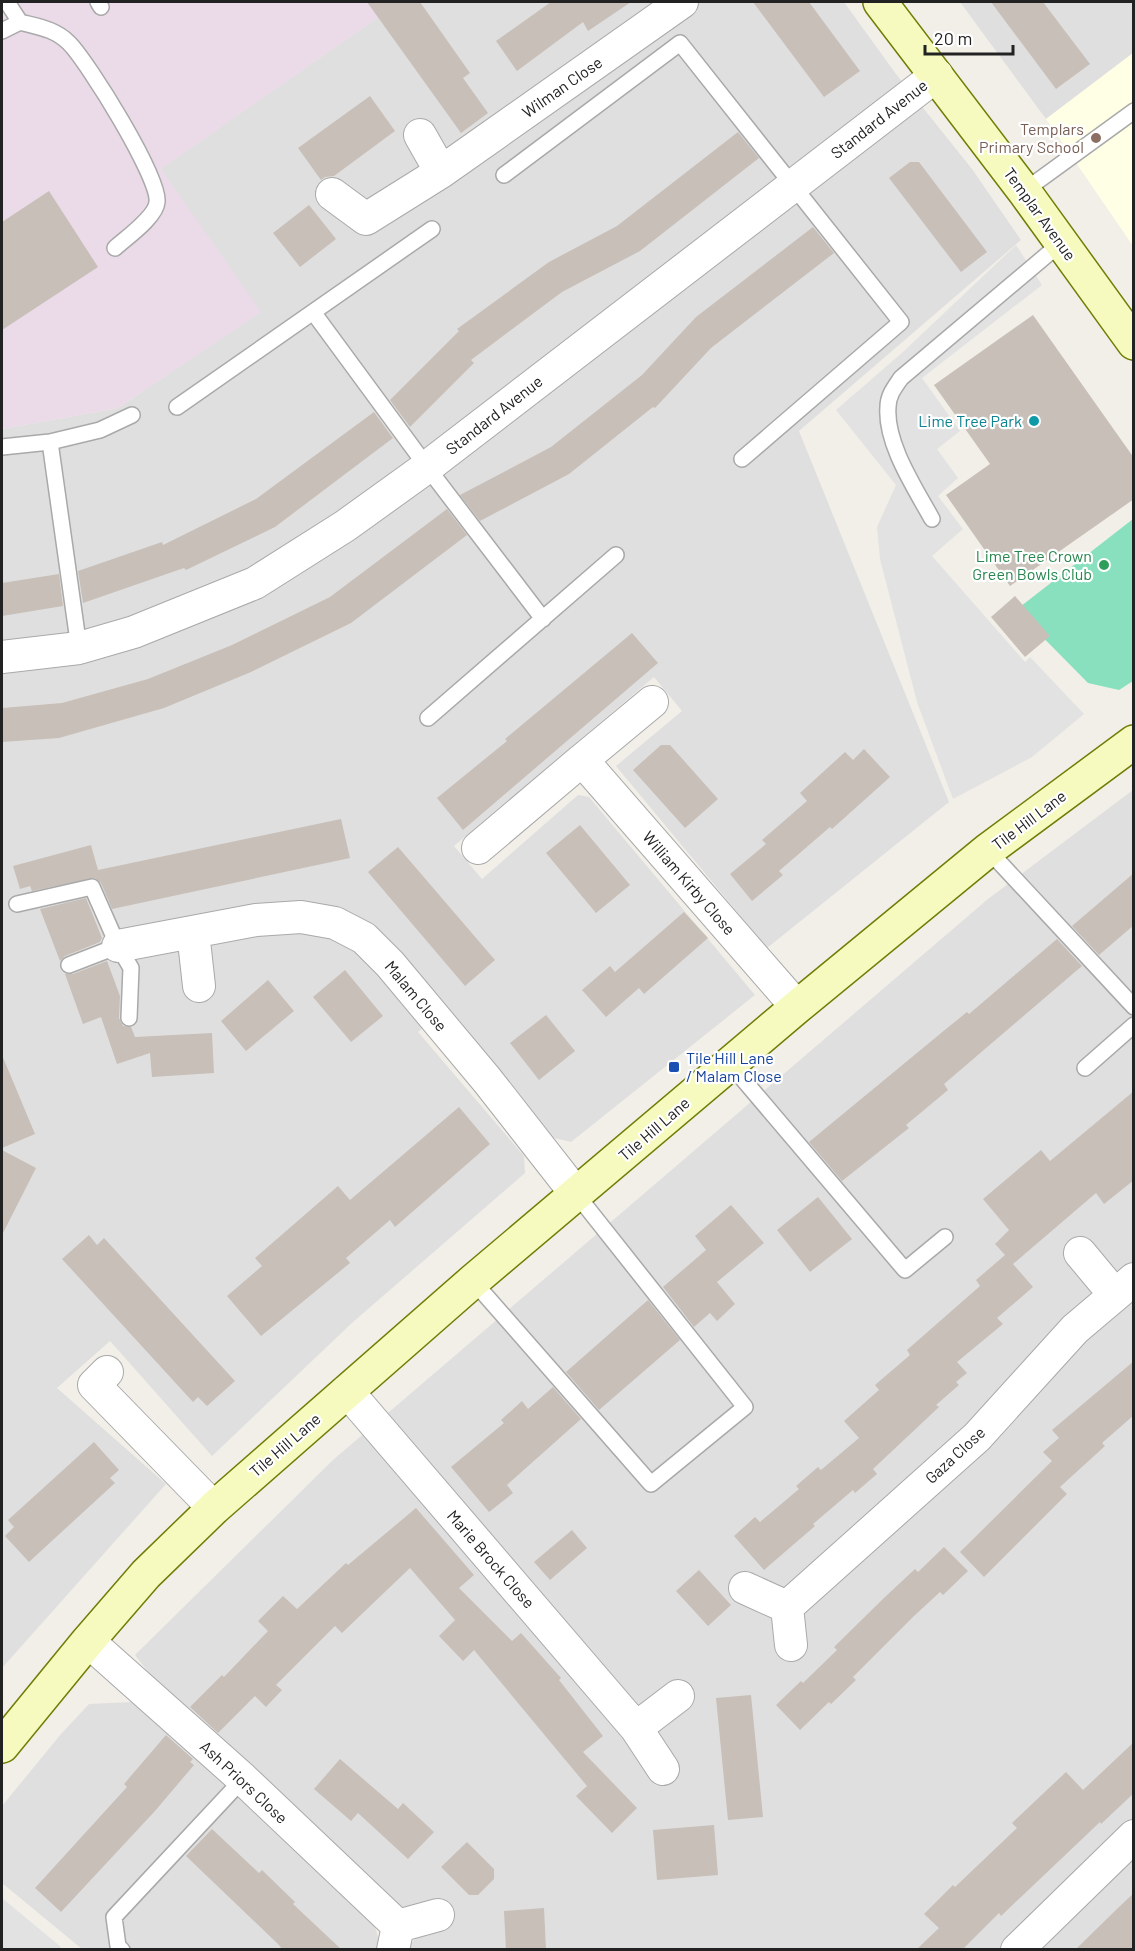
<svg xmlns="http://www.w3.org/2000/svg" width="1135" height="1951" viewBox="0 0 1135 1951" font-family="Barlow,sans-serif">
  <style>
    .residential { fill: #e0dfdf }
    .industrial { fill: #ebdbe8 }
    .education { fill: #ffffe5 }
    .pitch { fill: #88e0be }
    .parking { fill: #e2e2e2 }
    .building { fill: #c7bfb8 }
    .lines { fill: none; stroke-linecap: round; stroke-linejoin: round }
    .lane-casing { stroke: #a9a9a9; stroke-width: 18 }
    .street-casing { stroke: #a9a9a9; stroke-width: 34 }
    .secondary-casing { stroke: #707d05; stroke-width: 36 }
    .lane { stroke: #fff; stroke-width: 15 }
    .street { stroke: #fff; stroke-width: 32 }
    .secondary { stroke: #f7fabf; stroke-width: 33 }
    .education-dot { fill: #8d6e63; stroke: #fff; stroke-width: 2 }
    .culture-dot { fill: #0f9aa8; stroke: #fff; stroke-width: 2 }
    .leisure-dot { fill: #2e9e5b; stroke: #fff; stroke-width: 2 }
    .transit-dot { fill: #1a4fb4; stroke: #fff; stroke-width: 2 }
    .labels { text-anchor: middle; stroke-width: 4.5; stroke-linejoin: round; paint-order: stroke }
    .street-label { font-size: 16px; fill: #222; stroke: #fff }
    .education-label { font-size: 16px; fill: #785e54; stroke: #fff; text-anchor: end }
    .culture-label { font-size: 16px; fill: #0d838f; stroke: #fff; text-anchor: end }
    .leisure-label { font-size: 16px; fill: #27864d; stroke: #fff; text-anchor: end }
    .transit-label { font-size: 16px; fill: #164399; stroke: #fff; text-anchor: start }
  </style>
  <rect width="100%" height="100%" fill="#f2efe9"/>
  <path class="residential" d="M400,2H844L896,74L972,169L1021,240L799,431L949,802L767,948L616,766L682,711L654,677L454,846L482,879L578,795L589,797L755,995L571,1142L554,1138L447,1007L418,1032L524,1156L525,1173L353,1322L212,1456L110,1341L57,1388L166,1484L2,1668V429L118,408L260,312L160,169Z
    M960,2H1133V53L1046,119Z
    M1133,790V1949H406L410,1944L429,1926L445,1919L436,1898L415,1906L398,1907L159,1686L135,1655L333,1460L988,899Z
    M132,1702L367,1912L374,1924L379,1940L378,1949H82L2,1883V1806L61,1734L89,1704Z"/>
  <path class="industrial" d="M2,2H400L161,169L261,312L118,408L2,429Z"/>
  <path class="education" d="M1133,53V246L1046,119Z"/>
  <path class="pitch" d="M1133,519V681L1119,690L1088,683L1016,610Z"/>
  <path class="parking" d="M1016,245L1042,285L922,378L960,431L937,449L958,478L938,496L963,529L932,556L1025,662L1030,657L1084,714L1032,757L953,799L917,702L880,559L877,527L896,485L836,410L903,352Z
    M2,1898L61,1947L59,1949H2Z"/>
  <path class="building" d="M367,2H420L470,73L463,78L488,113L461,133Z
    M551,2H631L588,31L583,22L517,71L496,41Z
    M753,2H809L860,71L824,97Z
    M991,2H1043L1090,64L1056,89Z
    M370,96L395,131L334,176L325,177L321,180L298,148Z
    M738,132L759,158L640,251L562,292L471,360L474,363L410,427L390,400L459,331L457,329L549,262L617,226Z
    M910,162H919L987,252L961,272L889,178Z
    M49,191L98,267L2,330V222Z
    M309,205L336,239L300,267L273,233Z
    M813,227L834,253L711,348L655,408L653,407L569,474L480,521L460,495L551,447L642,375L696,317Z
    M1033,315L1134,458V499L1010,586L946,495L990,464L934,385Z
    M374,412L393,438L275,527L186,570L184,568L83,603L78,571L162,542L163,545L256,499Z
    M447,509L467,535L351,623L251,672L164,708L59,738L2,742V708L62,703L148,679L232,645L330,597Z
    M59,574L63,606L2,616V583Z
    M1015,596L1050,636L1025,657L991,617Z
    M632,633L658,663L463,830L437,798L507,741L505,739Z
    M661,745H670L718,799L685,828L633,770Z
    M864,749L890,777L832,829L830,827L779,871L783,875L752,901L730,874L766,844L762,840L807,801L800,793L845,752L853,760Z
    M341,819L350,858L112,909L101,883L95,878L32,891L30,886L20,889L13,866L91,845L98,870Z
    M580,825L630,885L596,913L546,853Z
    M398,847L495,960L465,986L368,872Z
    M1134,873V925L1099,955L1072,926Z
    M86,898L102,938L100,942L65,956L60,961L40,909Z
    M684,912L708,938L644,994L639,988L606,1017L582,990L610,966L615,972Z
    M1057,939L1082,966L944,1084L948,1090L906,1125L909,1128L842,1181L809,1142L946,1029L967,1012L969,1014Z
    M107,961L120,996L119,1018L123,1026L131,1027L135,1037L212,1033L214,1073L152,1077L150,1053L117,1064L101,1017L83,1024L65,974H73Z
    M345,970L383,1016L351,1042L313,997Z
    M268,980L294,1011L246,1051L221,1021Z
    M546,1015L575,1051L539,1080L510,1043Z
    M2,1055L35,1134L2,1148Z
    M1134,1091V1180L1104,1204L1096,1193L1013,1264L1033,1287L997,1318L1003,1324L957,1362L967,1373L956,1382L959,1385L936,1405L939,1407L873,1469L877,1474L855,1493L853,1490L813,1524L815,1526L764,1570L734,1536L755,1517L760,1522L799,1489L796,1486L818,1467L821,1470L859,1438L844,1421L879,1390L875,1385L910,1355L907,1350L980,1286L976,1280L1005,1255L995,1244L1009,1230L983,1199L1041,1150L1050,1161Z
    M459,1107L490,1144L395,1227L390,1220L346,1258L350,1263L261,1336L227,1296L262,1266L255,1258L338,1186L350,1200Z
    M2,1150L36,1168L2,1235Z
    M818,1197L852,1239L810,1272L777,1230Z
    M731,1205L764,1243L717,1282L735,1304L717,1321L710,1313L694,1327L663,1287L706,1250L695,1236Z
    M89,1235L97,1245L104,1238L235,1381L207,1406L198,1397L193,1402L62,1259Z
    M648,1300L680,1340L599,1410L566,1372Z
    M1134,1361V1415L1102,1443L1105,1446L1060,1487L1067,1494L984,1577L960,1552L1052,1461L1043,1452L1059,1438L1052,1430Z
    M553,1387L581,1419L507,1485L513,1493L489,1512L451,1467L504,1423L501,1420L522,1401L528,1409Z
    M94,1442L119,1470L110,1478L115,1483L29,1562L5,1536L14,1527L8,1520Z
    M416,1508L474,1575L459,1588L512,1641L521,1633L561,1678L559,1680L603,1736L583,1752L637,1808L612,1833L576,1796L587,1786L474,1650L463,1661L439,1636L455,1620L410,1568L342,1633L335,1626L276,1685L282,1690L266,1707L255,1696L218,1733L190,1707L222,1675L224,1677L268,1631L258,1621L283,1596L297,1609L346,1563L348,1565Z
    M572,1530L587,1548L550,1580L534,1562Z
    M944,1547L968,1571L943,1595L940,1592L914,1616L853,1677L856,1680L831,1704L829,1702L800,1730L776,1705L801,1681L803,1683L837,1650L834,1647L885,1597L915,1569L918,1572Z
    M699,1570L731,1605L708,1626L676,1591Z
    M751,1695L763,1817L728,1820L716,1698Z
    M166,1735L193,1759L190,1762L194,1765L155,1811L61,1912L35,1888L127,1787L124,1784Z
    M1134,1742V1793L1101,1824L1100,1822L1001,1916L999,1913L962,1950H916L939,1928L924,1914L953,1885L955,1887L1017,1828L1012,1823L1049,1788L1066,1772L1083,1790Z
    M340,1759L398,1809L403,1803L434,1832L408,1859L358,1813L351,1821L314,1789Z
    M714,1825L718,1875L657,1880L653,1830Z
    M212,1829L259,1873L262,1870L295,1902L293,1904L342,1950H283L278,1944L186,1856Z
    M467,1842L494,1869V1879L478,1895H469L441,1867Z
    M1134,1893V1950H1075L1120,1906Z
    M544,1908L546,1950H506L504,1911Z"/>
  <g class="lines">
    <g class="lane-casing">
      <path id="lane" d="M98,2L101,7
        M20,22C39,27 55,29 69,43C88,62 160,178 157,202C156,217 126,238 115,248
        M2,31L20,22L7,2
        M504,175L680,43L901,322L742,459
        M1024,191L1134,111
        M313,312L427,467L543,619
        M177,407L432,229
        M50,442L79,648
        M2,447L50,442L100,430L132,415
        M932,519C915,488 885,443 888,407C888,395 895,387 901,378L1061,243
        M428,718L616,555
        M988,850L1134,1007
        M17,904L92,887L118,946
        M69,965L118,946L131,968L129,1018
        M730,1064L905,1270L945,1237
        M1085,1068L1134,1025
        M473,1281L651,1484L745,1407L577,1195
        M122,1950L118,1946L114,1917L243,1779"/>
    </g>
    <g class="street-casing">
      <path id="street" d="M420,135L441,172
        M332,194L366,219L441,172L682,2
        M2,657L79,648L134,632L255,583L345,526L427,467L937,75
        M582,760L652,702
        M478,848L582,760L797,1007
        M193,932L199,986
        M118,946L256,920L301,917L335,923L364,938L390,964L487,1080L577,1195
        M1080,1253L1115,1295
        M107,1372L94,1385L214,1508
        M347,1391L636,1728L663,1769
        M745,1588L787,1607L791,1645
        M787,1607L977,1437L1075,1329L1134,1279
        M88,1641L243,1779L398,1926
        M636,1728L678,1696
        M393,1950L398,1926L438,1915
        M1017,1950L1134,1836"/>
    </g>
    <g class="secondary-casing">
      <path id="secondary" d="M880,2L1024,191L1134,343
        M2,1746L88,1641L146,1574L214,1508L473,1281L797,1007L988,850L1134,742"/>
    </g>
    <use href="#lane" class="lane"/>
    <use href="#street" class="street"/>
    <use href="#secondary" class="secondary"/>
  </g>
  <circle class="education-dot" cx="1096" cy="138" r="6"/>
  <circle class="culture-dot" cx="1034" cy="421" r="6"/>
  <circle class="leisure-dot" cx="1104" cy="565" r="6"/>
  <rect class="transit-dot" x="668" y="1061" width="12" height="12" rx="3"/>
  <g class="labels">
    <g class="street-label">
      <text transform="translate(562 87) rotate(-35)" y="6">Wilman Close</text>
      <text transform="translate(879 119) rotate(-38)" y="6">Standard Avenue</text>
      <text transform="translate(1040 214) rotate(54)" y="6">Templar Avenue</text>
      <text transform="translate(494 415) rotate(-38)" y="6">Standard Avenue</text>
      <text transform="translate(1029 820) rotate(-37)" y="6">Tile Hill Lane</text>
      <text transform="translate(689 883) rotate(49)" y="6">William Kirby Close</text>
      <text transform="translate(416 996) rotate(50)" y="6">Malam Close</text>
      <text transform="translate(654 1129) rotate(-41)" y="6">Tile Hill Lane</text>
      <text transform="translate(285 1445) rotate(-41)" y="6">Tile Hill Lane</text>
      <text transform="translate(955 1455) rotate(-43)" y="6">Gaza Close</text>
      <text transform="translate(491 1559) rotate(49)" y="6">Marie Brock Close</text>
      <text transform="translate(244 1782) rotate(43)" y="6">Ash Priors Close</text>
    </g>
    <g class="education-label">
      <text x="1084" y="135">Templars<tspan x="1084" dy="18">Primary School</tspan></text>
    </g>
    <g class="culture-label">
      <text x="1022" y="427">Lime Tree Park</text>
    </g>
    <g class="leisure-label">
      <text x="1092" y="562">Lime Tree Crown<tspan x="1092" dy="18">Green Bowls Club</tspan></text>
    </g>
    <g class="transit-label">
      <text x="686" y="1064">Tile Hill Lane<tspan x="686" dy="18">/ Malam Close</tspan></text>
    </g>
  </g>
  <rect width="1135" height="1951" fill="none" stroke="#222222" stroke-width="6"/>
  <path d="M925 45v9h88v-9" fill="none" stroke="#222222" stroke-width="3"/>
  <text x="934" y="45" font-size="18" fill="#222222" stroke="#ffffff" stroke-width="4.5" paint-order="stroke">20 m</text>
</svg>
